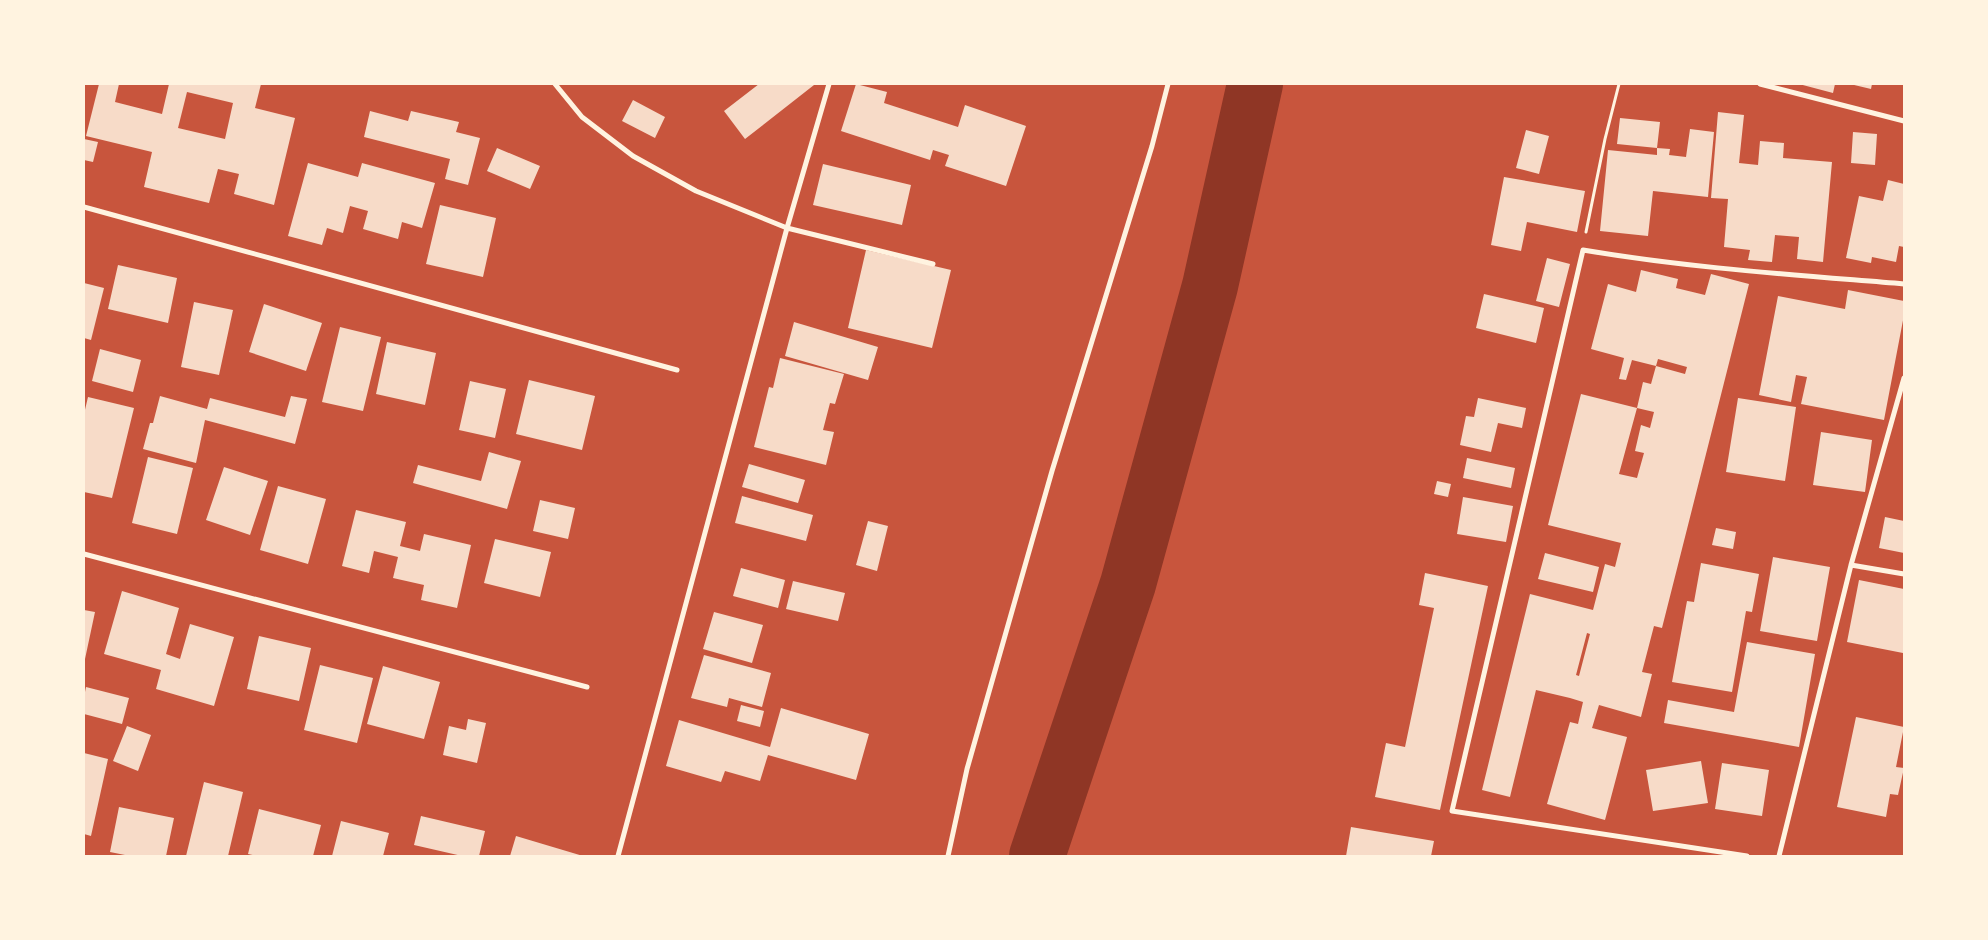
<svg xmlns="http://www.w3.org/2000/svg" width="1988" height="940" viewBox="0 0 1988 940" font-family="'Roboto Condensed',sans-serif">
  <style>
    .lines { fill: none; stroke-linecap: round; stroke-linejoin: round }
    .river { stroke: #8f3625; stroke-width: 56 }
    .building { fill: #f7dbc8; fill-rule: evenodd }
    .path { stroke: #fff3e0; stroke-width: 3 }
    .minor { stroke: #fff3e0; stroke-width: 5 }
  </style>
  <rect width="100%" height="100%" fill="#c8553d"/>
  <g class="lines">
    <path class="river" d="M1037,856L1128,584L1210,286L1255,84"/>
  </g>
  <path class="building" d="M99,84H119L115,102L162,114L169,84H261L255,108L295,118L274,205L234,194L239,174L218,169L209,203L144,187L152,152L86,136ZM187,92L233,103L225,139L178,128Z
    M759,84L814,85L745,139L724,111Z
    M856,84L887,92L884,103L958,127L965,105L1026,126L1006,186L945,166L949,155L933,150L930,160L841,131Z
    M1799,84H1835L1833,93Z
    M1850,84H1872L1871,89Z
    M633,100L665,117L655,138L622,121Z
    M370,111L408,121L411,111L459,122L456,132L480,138L468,185L445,179L450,159L364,137Z
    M1718,112L1744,115L1739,163L1758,165L1760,141L1784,143L1783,158L1832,162L1823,262L1797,259L1799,237L1775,235L1772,262L1748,260L1750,250L1724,247L1728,199L1711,198Z
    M1620,118L1660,122L1657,148L1617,144Z
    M1690,129L1714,132L1708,197L1653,191L1648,236L1600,231L1608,150L1657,155V148L1670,149L1669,155L1686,157Z
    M1526,130L1549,136L1539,174L1516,168Z
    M1853,132L1877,134L1875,165L1851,163Z
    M84,139L98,142L93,162L84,160Z
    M497,148L540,166L530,189L487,171Z
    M308,163L358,177L362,163L435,183L422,228L402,222L398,239L363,229L368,211L350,206L343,233L327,228L322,245L288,236Z
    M823,164L911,185L902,225L813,205Z
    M1504,177L1585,191L1577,232L1527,222L1521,251L1491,245Z
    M1888,180L1904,184V247L1899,246L1896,262L1872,257L1871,263L1846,258L1859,196L1883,201Z
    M440,205L496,218L483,277L426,264Z
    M866,250L951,270L932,348L848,328Z
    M1547,258L1570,264L1559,307L1536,301Z
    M118,265L177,278L168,323L108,309Z
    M1641,270L1678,279L1676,288L1705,295L1711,274L1749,284L1662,628L1654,626L1642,672L1652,674L1641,717L1599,705L1592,728L1627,737L1605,820L1547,804L1570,722L1578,724L1583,702L1570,698L1536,690L1510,797L1482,790L1530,594L1593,610L1605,564L1615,567L1621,543L1548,525L1581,394L1637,408L1619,474L1637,478L1644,453L1635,451L1641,425L1650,428L1654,412L1637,408L1643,382L1651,384L1656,366L1685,374L1687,367L1658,359L1656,366L1632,360L1626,380L1619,379L1624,358L1591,349L1608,284L1636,292ZM1587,633L1590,634L1579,676L1576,675Z
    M84,283L104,288L91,340L84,338Z
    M1848,290L1904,301V315L1884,420L1801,404L1807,377L1796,375L1791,402L1759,395L1778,296L1845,309Z
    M1484,294L1544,308L1536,343L1476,328Z
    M194,302L233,310L219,375L181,367Z
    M264,304L322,323L306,371L249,352Z
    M794,322L878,347L868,380L785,356Z
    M340,327L381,337L363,411L322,402Z
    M387,342L436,353L425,405L376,394Z
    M100,349L141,360L133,392L92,381Z
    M780,358L844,374L835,404L830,403L823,430L834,432L826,465L754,447L769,387L773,388Z
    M529,380L595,396L582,450L516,434Z
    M470,381L506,389L495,438L459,430Z
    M160,396L207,409L210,398L285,417L291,396L307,399L295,444L205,420L196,463L143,449L150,423H153Z
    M88,397L134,408L112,498L84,492V414Z
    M1478,398L1526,408L1522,428L1498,423L1491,452L1460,445L1466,416L1474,417Z
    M1738,398L1796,407L1785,481L1726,472Z
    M1821,432L1872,440L1865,492L1813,485Z
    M489,452L521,461L507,509L413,483L418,465L481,481Z
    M148,457L193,468L177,534L132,523Z
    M1467,458L1515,468L1511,488L1463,478Z
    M749,464L805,480L798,503L742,487Z
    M224,467L268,481L250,535L206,520Z
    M1437,481L1451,484L1448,497L1434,494Z
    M278,486L326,499L308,564L260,550Z
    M742,496L813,515L806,541L735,523Z
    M1463,497L1513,506L1506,542L1457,534Z
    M540,500L575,508L568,539L533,531Z
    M356,510L406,522L400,546L420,551L424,534L471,545L457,608L421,600L424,585L393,578L398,557L374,551L369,573L342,566Z
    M1885,517L1904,521V553L1879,548Z
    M868,521L888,526L877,571L856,565Z
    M1716,528L1736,532L1733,549L1712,545Z
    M495,539L551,552L540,597L484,583Z
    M1545,553L1599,567L1593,592L1538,579Z
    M1773,557L1830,567L1817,641L1760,631Z
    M1701,563L1759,574L1752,612L1746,611L1732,692L1672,682L1687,601L1694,602Z
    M741,568L785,580L778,608L733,596Z
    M1425,573L1488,586L1440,810L1375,797L1386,743L1405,747L1434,608L1419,605Z
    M1859,580L1904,589L1903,653L1847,642Z
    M793,581L845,593L838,621L786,609Z
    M122,591L179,608L166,654L180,659L190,624L234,637L214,706L156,689L161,670L104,654Z
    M84,610L95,612L85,659H84Z
    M714,612L763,625L752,663L703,649Z
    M259,636L311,648L299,701L247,689Z
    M1747,642L1815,654L1799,747L1664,723L1668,700L1734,712Z
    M704,655L771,673L762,707L729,698L727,707L691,698Z
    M320,665L373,678L357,743L304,730Z
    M383,666L440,682L424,739L367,724Z
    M86,687L129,698L122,724L84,714V697Z
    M741,705L764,711L760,727L737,721Z
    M781,708L869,734L856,780L768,755L760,781L725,771L721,782L666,766L679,720L770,747Z
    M1856,717L1904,727L1896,767L1904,768L1898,795L1890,794L1886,817L1837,807Z
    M468,719L486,723L477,763L443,755L449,726L466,730Z
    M127,726L151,735L138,771L113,761Z
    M84,753L108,759L91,836L84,834Z
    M1701,761L1708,803L1653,811L1646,770Z
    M1722,763L1769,770L1762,816L1715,809Z
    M204,782L243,792L228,856H186Z
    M119,807L174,818L166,856H130L110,852Z
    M259,809L321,825L313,856H257L248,854Z
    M421,816L485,831L479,856H462L414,845Z
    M341,821L389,833L383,856H332Z
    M1351,827L1434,841L1431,856H1346Z
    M516,836L583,856H510Z"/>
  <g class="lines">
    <path class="path" d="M1586,232L1605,139L1619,84"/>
    <path class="minor" d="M555,84L582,117L633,156L696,191L787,228L933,264
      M1760,84L1904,121
      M84,207L677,370
      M84,554L587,687
      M1851,565L1904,574
      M618,856L787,228L829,84
      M948,856L967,769L1052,471L1152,146L1168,84
      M1747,856L1452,811L1583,250C1689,268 1797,275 1904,284
      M1779,856L1851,565L1904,378"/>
  </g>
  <rect width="1988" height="940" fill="none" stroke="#fff3e0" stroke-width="170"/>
</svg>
